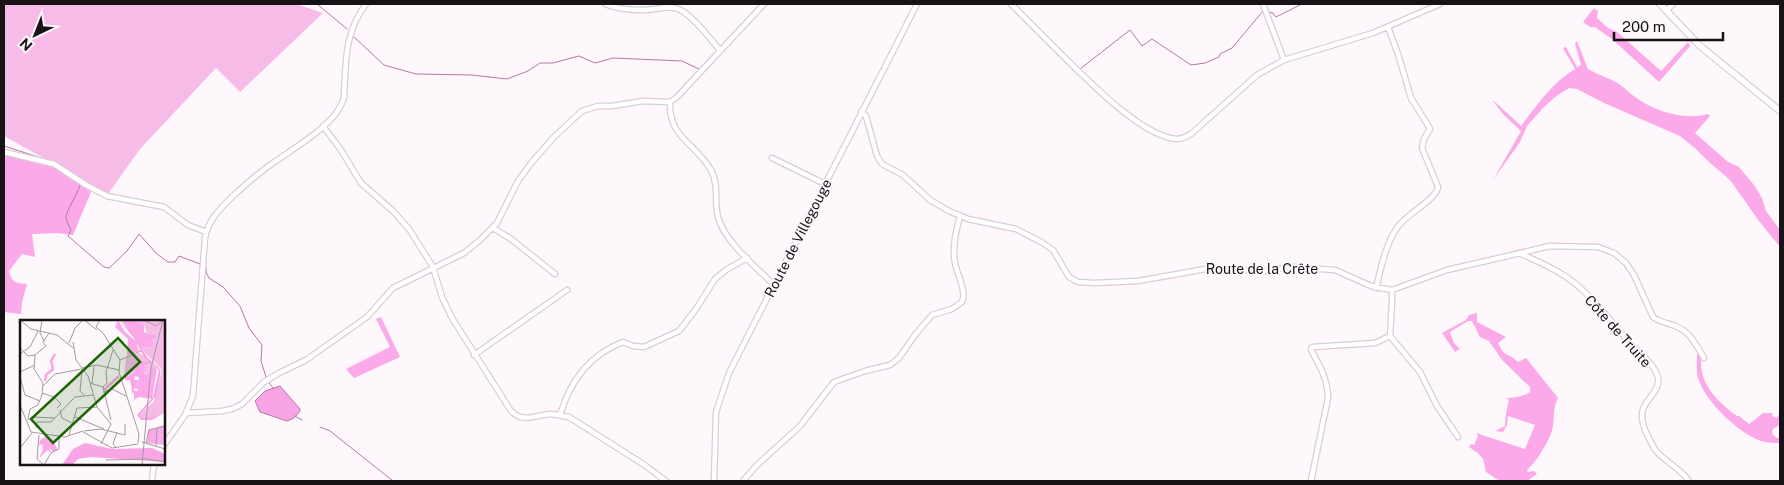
<svg xmlns="http://www.w3.org/2000/svg" width="1784" height="485" viewBox="0 0 1784 485" font-family="'Public Sans',sans-serif">
  <style>
    .green { fill: #f7bbe8 }
    .forest { fill: #fba9e8 }
    .water { fill: #f7a5e4; stroke: #b479a6 }
    .lines { fill: none; stroke-linecap: round; stroke-linejoin: round }
    .stream { stroke: #b479a6; stroke-width: 1 }
    .minor-casing { stroke: #dbccd7; stroke-width: 7 }
    .major-casing { stroke: #dbccd7; stroke-width: 8 }
    .minor { stroke: #fff; stroke-width: 4.5 }
    .major { stroke: #fff; stroke-width: 5.5 }
    .labels { text-anchor: middle; stroke-width: 4; stroke-linejoin: round; paint-order: stroke }
    .street-label { font-size: 14px; fill: #171216; stroke: #fef8fd }
    .inset-river { fill: none; stroke: #f7a5e4; stroke-width: 2.5 }
    .inset-road { fill: none; stroke: #a29ca1; stroke-width: 1 }
    .view { fill: #1b6703; fill-opacity: 0.15; stroke: #1b6703; stroke-width: 2.5 }
    .inset-edge { fill: none; stroke: #171216; stroke-width: 2.5 }
  </style>
  <rect width="100%" height="100%" fill="#fef8fd"/>
  <path class="green" d="M4,4H296L323,13L240,92L216,68L140,149L108,194L4,136Z"/>
  <path class="forest" d="M1594,8L1598,11L1597,18L1608,28L1617,32L1661,71L1688,42L1690,46L1659,82L1612,39L1595,27H1590L1583,22Z
    M1577,41L1588,69C1598,75 1610,78 1619,84C1624,87 1627,91 1631,94C1651,110 1682,121 1708,114L1710,116L1695,133L1728,162L1739,167L1754,185L1762,198L1766,211L1780,230V247L1759,221L1730,180L1708,161L1696,149L1680,136L1604,103L1577,89L1569,88L1555,97L1543,108L1527,126L1520,142L1493,180L1521,131L1503,114L1493,101H1494L1521,126C1537,105 1552,83 1575,69L1563,48L1566,47L1577,67L1581,65L1575,44Z
    M4,154L55,168L91,192L73,235L57,233L32,234L35,257L22,254L9,271C12,283 16,283 27,284L22,302L21,314L4,312Z
    M1477,313V322L1506,337L1498,343C1504,358 1510,353 1518,362L1526,358L1558,398C1553,408 1554,416 1553,426C1552,437 1536,463 1527,470L1528,472L1534,471L1537,474L1527,481H1500L1486,472L1483,459L1478,453L1469,447L1471,444L1474,445L1478,436L1476,433L1525,449L1535,425L1508,416L1507,425L1503,432L1495,431L1505,426L1506,413L1509,400L1506,398C1514,398 1523,397 1530,392V387L1502,360L1489,341L1480,337L1472,321H1468L1450,332L1454,343L1460,349L1455,352L1442,333L1466,320L1469,315Z
    M381,317L400,357L354,378L346,369L390,347L376,319Z
    M1699,353C1703,360 1700,365 1702,372C1706,391 1722,405 1737,416H1739L1749,424L1763,413H1773L1772,416L1777,418L1780,412V425L1774,428L1772,431L1773,435L1777,438H1780V443C1774,443 1767,443 1761,441C1738,433 1705,401 1698,378C1696,371 1697,362 1697,354Z"/>
  <path class="water" d="M280,386L300,409V411L294,418L287,421L260,412L255,401L265,391Z"/>
  <g class="lines">
    <path class="stream" d="M317,4L347,29
      M1267,12L1273,13L1276,17L1302,4
      M353,36L384,65L416,74L472,75L507,79L528,71L540,63H553L579,56L595,63L613,58L682,61L699,69
      M1080,69L1130,30L1142,46L1152,39L1191,65L1205,63L1219,57L1220,54L1232,48L1263,11
      M4,146L44,159
      M61,166L81,179
      M80,185C78,194 65,212 66,218C67,222 69,226 71,230L68,236L104,267L109,268L127,251L139,234L157,254L168,262H175L179,256L200,264
      M206,268V272L209,278L223,287L240,306L249,328L262,345L261,361L266,377
      M269,383L274,389
      M295,416L302,420
      M320,427L330,431L393,481"/>
    <g class="minor-casing">
      <path id="minor" d="M605,4C617,9 630,10 643,10C656,10 671,4 682,11C696,19 710,39 720,50
        M764,4L677,97L670,102C668,139 698,144 712,172C719,186 714,202 718,217C724,241 756,267 774,285
        M1011,4C1027,20 1043,36 1059,52C1085,77 1141,137 1177,139C1182,139 1187,136 1191,134L1257,75L1284,60L1373,33L1440,4
        M1263,4L1284,60
        M1666,11L1673,4
        M861,112L866,116L877,156L882,164L903,175L930,200L949,211L968,219L1016,229L1043,243L1053,250L1069,277L1078,282L1095,283L1138,281L1211,268L1265,271L1291,267L1335,270L1371,286L1392,290L1447,270L1529,251L1549,246L1598,247L1614,253L1626,263L1634,275L1653,317C1660,322 1667,323 1675,326C1690,331 1696,345 1704,358
        M323,126L341,150L361,183L393,211L409,229L433,267L442,297L452,318L511,411C523,423 534,416 549,414C556,414 562,416 569,417L643,464L666,481
        M4,152L54,164L86,185L107,196L164,207L188,225L206,232
        M772,158L825,184
        M493,228L511,239L555,274
        M1519,253C1532,259 1547,265 1560,273C1588,289 1608,319 1630,343C1639,353 1655,364 1658,378C1660,389 1650,396 1645,405C1640,413 1642,421 1645,430C1649,438 1652,447 1658,453C1668,463 1681,470 1689,481
        M1376,288C1381,269 1385,245 1397,228C1406,214 1436,200 1438,187L1422,148L1424,139L1430,129L1429,127L1411,98L1398,54L1388,27
        M1390,336L1420,372L1437,406L1458,437
        M1390,336L1392,302V290
        M474,355L567,290
        M186,413L222,411L232,409L242,404L264,382L279,373L306,360L367,317L393,288L464,253L479,241L497,223L518,181L532,162L554,137L582,111L598,106H612L643,101L670,102
        M560,415C570,381 589,355 623,342L633,346L644,347L679,331L696,309L715,279L726,270L747,258
        M164,445L185,415L193,396L205,238C208,220 220,209 232,197C245,185 258,173 273,163C295,147 338,124 344,97C346,62 344,33 366,4
        M152,481L154,464
        M714,481L716,412L729,373L917,4
        M743,481L757,465L800,426L834,382L865,371L890,365L899,358L915,335L932,315L952,309L962,302C967,292 957,274 955,263C952,247 956,231 960,216
        M1311,481L1328,398C1328,380 1320,366 1311,350L1312,347L1375,343L1390,336"/>
    </g>
    <g class="major-casing">
      <path id="major" d="M1660,4L1700,46L1780,111"/>
    </g>
    <use href="#minor" class="minor"/>
    <use href="#major" class="major"/>
  </g>
  <g class="labels">
    <g class="street-label">
      <text transform="translate(798 238) rotate(-63)" y="5">Route de Villegouge</text>
      <text x="1262" y="274">Route de la Crête</text>
      <text transform="translate(1618 331) rotate(48)" y="5">Côte de Truite</text>
    </g>
  </g>
  <g transform="translate(20 320)">
    <rect width="145" height="145" fill="#fef8fd"/>
    <path d="M114,0H145V92L131,98H122L120,95L134,81L142,50L125,33L122,28L132,27L124,5ZM120,33L133,45L128,56L117,45V54L104,56L106,37Z" fill="#f7bbe8"/>
    <path d="M98,0L105,12L116,21L119,31L107,36L108,19L95,7ZM101,0H114L124,5V12L133,16L132,27L122,28ZM117,45L124,46L125,55L128,56L133,45L137,49L132,79L119,77L114,80V73H117L118,69L112,68L110,60H105L104,56L112,55L114,60H119ZM145,105V125L127,123L128,110ZM25,117L32,119L38,130L33,132L29,127L31,133L28,130L19,138L23,130L22,124L19,126L20,120Z" fill="#fba9e8"/>
    <path d="M99,0L114,15L127,37L141,50L136,77L144,79L135,77L120,95L122,98L134,97L133,87L135,96L145,92L132,100H121L117,95L133,77L139,50L124,37L114,18ZM65,123L92,129L132,128L145,134V142L71,137L58,139L52,145H42L53,129Z" fill="#f7a5e4"/>
    <path class="inset-river" d="M118,19L136,16M117,54V45L131,42M25,61L26,55L33,49L31,41L35,34M84,70L99,56M126,73L113,72V55L128,56"/>
    <path class="inset-road" d="M0,0L11,9L37,15L53,28M22,0L20,13L24,21M64,0L77,10M80,0L76,7L83,13L100,40L99,52L119,114L118,123M124,0L136,6L142,1M53,22L56,40L68,56L77,87L91,104L81,124M49,23L55,8L63,0M0,28L8,36L15,35M0,34L10,27L18,11M100,40L121,31M62,48L77,45L99,50M62,50L60,71L64,75M0,52L15,45M0,57L5,75L20,81M70,63L83,67L91,100M72,63L74,47M23,66L35,54L62,49M83,67L87,63L86,52L93,30M83,72L92,69L106,76M22,73L34,77L41,84L37,88M0,85L11,112M40,90L42,98L52,103M11,97L34,98M55,97L84,109M8,100L10,89L18,85L22,75L23,63L14,49L15,35L26,26L23,22L29,13M16,108L17,102H31L55,77L73,75M64,111L81,109L105,115V104M11,112L45,117L63,111M63,112L92,128L118,124M19,115L17,139L24,145M49,115L57,88L77,87M122,122L145,129M126,123L129,110L145,106M136,126L137,109M96,127L93,124L97,112M0,128L12,113M86,140L127,139L145,142M24,145L31,133L39,129V117M122,145L131,48L143,0"/>
    <path class="view" d="M98,18L120,42L33,123L11,99Z"/>
    <rect width="145" height="145" class="inset-edge"/>
  </g>
  <rect width="1784" height="485" fill="none" stroke="#171216" stroke-width="10"/>
  <g transform="translate(35 35) rotate(223)" stroke="#fef8fd" stroke-width="4" paint-order="stroke">
  <path d="M0-4L9 19L0 12L-9 19Z" fill="#171216"/>
  <text y="-8" font-size="14" font-weight="bold" text-anchor="middle" fill="#171216">N</text>
  </g>
  <path d="M1614 32v8h109v-8" fill="none" stroke="#171216" stroke-width="2.5"/>
  <text x="1622" y="32" font-size="15" fill="#171216" stroke="#fef8fd" stroke-width="4" paint-order="stroke">200 m</text>
</svg>
